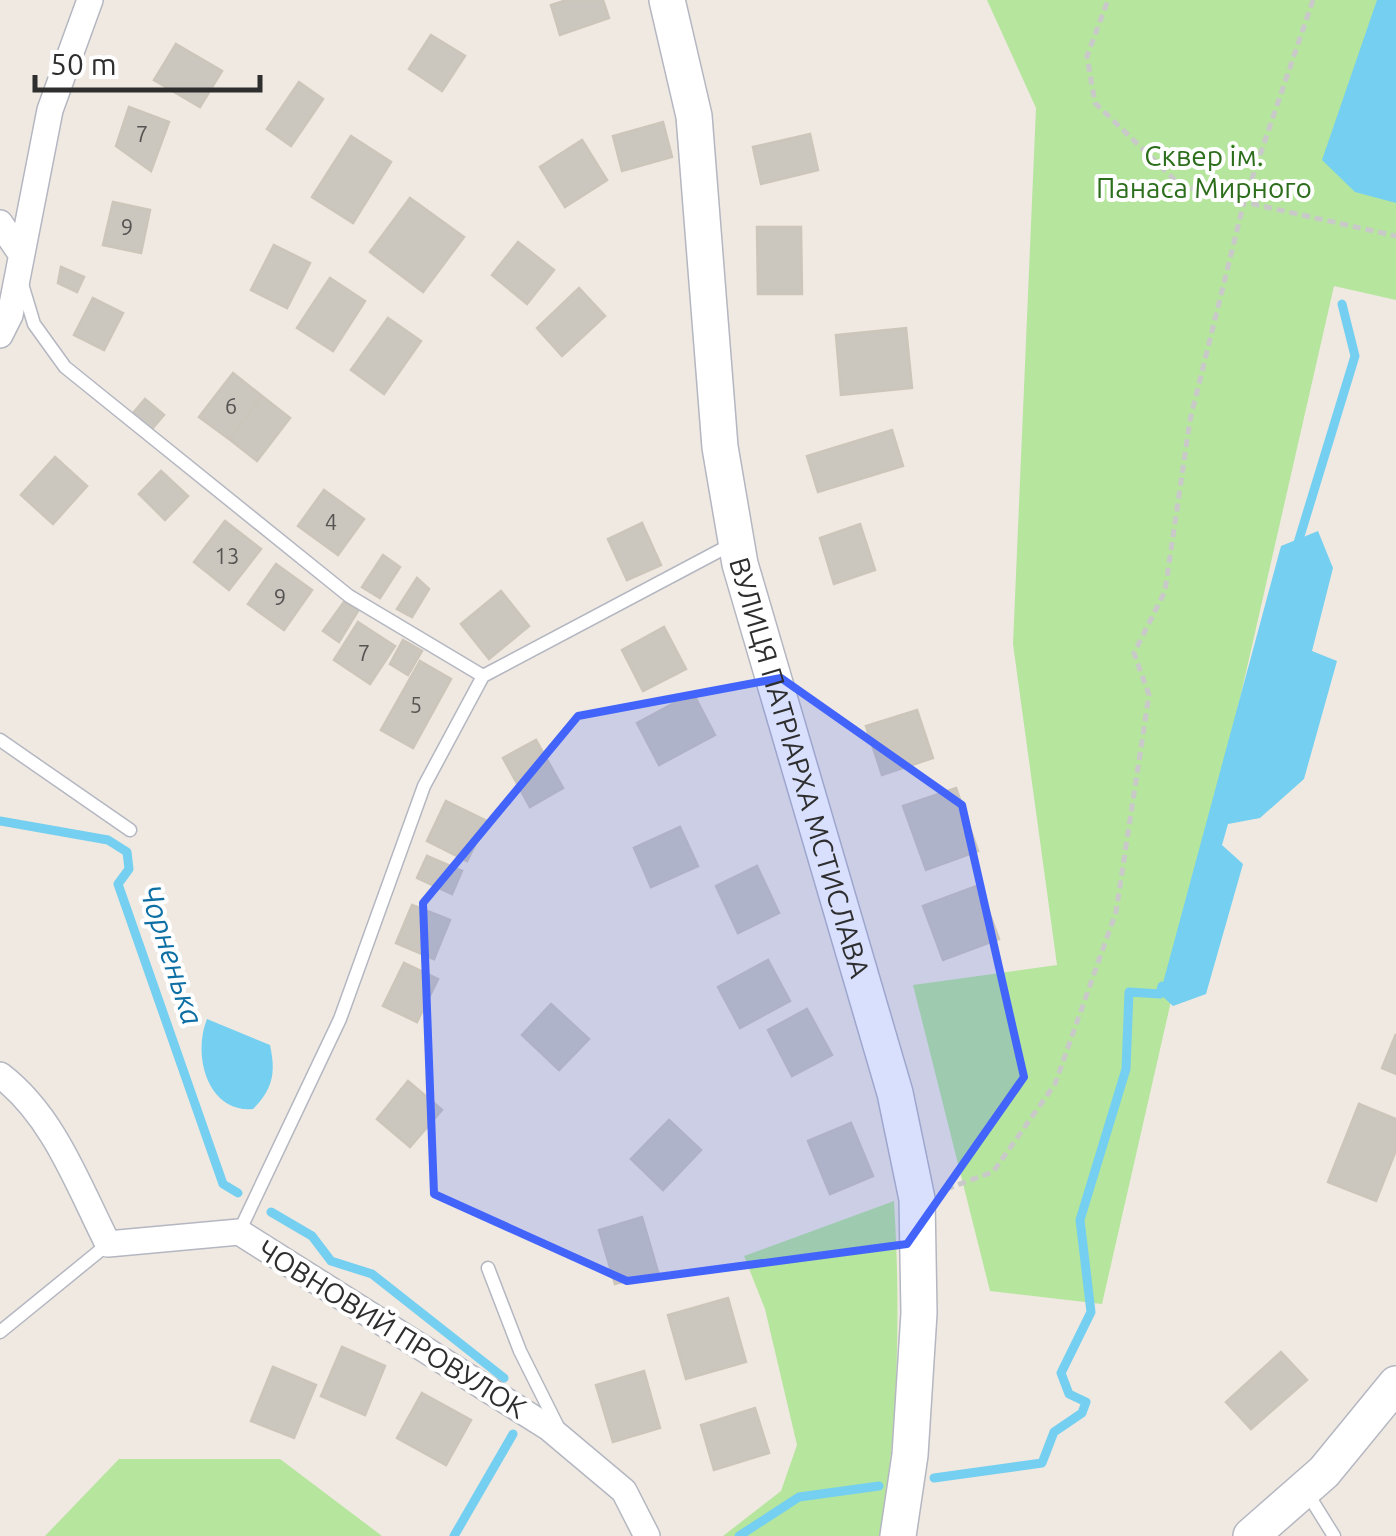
<svg xmlns="http://www.w3.org/2000/svg" width="1396" height="1536" viewBox="0 0 1396 1536" font-family="Ubuntu,sans-serif">
  <style>
    .green { fill: #b6e59e }
    .water { fill: #75cff0 }
    .lines { fill: none; stroke-linecap: round; stroke-linejoin: round }
    .stream { stroke: #75cff0; stroke-width: 9 }
    .building { fill: #cbc7bf; stroke: #cbc5ba; stroke-width: 2.5 }
    .lane-casing { stroke: #b4b7c1; stroke-width: 15 }
    .street-casing { stroke: #b4b7c1; stroke-width: 28 }
    .secondary-casing { stroke: #b4b7c1; stroke-width: 38 }
    .path { stroke: #c9c9c9; stroke-width: 5; stroke-dasharray: 8 5; stroke-linecap: butt }
    .lane { stroke: #fff; stroke-width: 12 }
    .street { stroke: #fff; stroke-width: 25 }
    .secondary { stroke: #fff; stroke-width: 35 }
    .marked { fill: #4264fb; fill-opacity: 0.2; stroke: #4264fb; stroke-width: 8; stroke-linejoin: round }
    .labels { text-anchor: middle; stroke-width: 8; stroke-linejoin: round; paint-order: stroke }
    .number-label { font-size: 22px; fill: #555452 }
    .park-label { font-size: 28px; fill: #2c6e1b; stroke: #fff }
    .street-label { font-size: 28px; fill: #2e2e2e; stroke: #fff }
    .water-label { font-size: 30px; font-style: italic; fill: #0d6fa3; stroke: #fff }
  </style>
  <rect width="100%" height="100%" fill="#efe9e1"/>
  <path class="green" d="M987,0H1396V300L1334,286L1102,1304L990,1291L913,985L1057,965L1013,644L1036,108Z
    M894,1201C901,1314 898,1423 881,1536H723L781,1491L797,1445L765,1309L744,1256Z
    M119,1459H280L382,1536H45Z"/>
  <path class="water" d="M1377,0H1396V203L1355,192L1322,160Z
    M1318,531L1333,568L1312,651L1337,661L1304,779L1260,818L1228,824L1222,845L1243,864L1206,994L1173,1006L1160,994L1281,546Z
    M207,1019L270,1045C276,1073 273,1089 253,1109C208,1113 192,1056 207,1019Z"/>
  <g class="lines">
    <path class="stream" d="M1297,546L1355,356L1342,304
      M0,821L108,840L127,852L129,869L118,884L223,1184L238,1193
      M271,1212L312,1236L331,1261L372,1274L504,1378
      M934,1478L1042,1463L1054,1432L1082,1413L1086,1402L1069,1394L1061,1373L1091,1312L1080,1220L1126,1069L1129,992L1160,994L1162,986
      M454,1536L513,1434
      M739,1536L799,1497L879,1486"/>
  </g>
  <path class="building" d="M567,0H603L609,18L560,35L551,5Z
    M431,35L465,56L442,91L409,69Z
    M176,44L222,71L200,107L154,80Z
    M299,82L323,99L291,146L267,129Z
    M129,107L169,122L151,171L116,146Z
    M663,122L672,157L622,171L613,136Z
    M810,134L818,170L761,184L753,147Z
    M351,136L391,162L353,223L312,197Z
    M582,140L607,180L565,207L540,167Z
    M410,198L464,237L423,292L370,252Z
    M113,202L150,210L141,253L103,245Z
    M757,227H801L802,294H758Z
    M518,242L554,270L527,304L492,275Z
    M274,245L310,263L287,308L251,290Z
    M61,267L84,277L77,292L58,283Z
    M330,278L365,301L333,351L297,328Z
    M579,288L605,316L562,356L537,328Z
    M93,298L123,313L104,350L74,335Z
    M388,318L421,341L384,394L351,370Z
    M906,328L912,388L841,395L836,335Z
    M233,373L262,396L229,439L199,417Z
    M262,396L290,418L257,461L229,439Z
    M145,399L164,415L152,429L133,413Z
    M892,430L903,466L818,492L807,456Z
    M55,457L87,486L53,524L21,495Z
    M161,471L188,496L165,520L139,494Z
    M324,490L364,519L338,555L298,526Z
    M225,521L261,549L229,590L194,562Z
    M642,523L661,565L627,580L608,539Z
    M860,524L875,570L834,584L820,538Z
    M383,555L400,567L380,598L362,587Z
    M276,564L312,590L284,630L248,604Z
    M417,578L429,589L412,617L397,609Z
    M501,591L529,626L489,659L461,624Z
    M344,602L358,611L339,642L323,631Z
    M358,622L395,646L370,684L334,660Z
    M664,627L686,669L643,691L622,650Z
    M403,640L422,651L408,675L390,664Z
    M420,661L451,679L413,748L381,730Z
    M693,693L715,735L659,765L637,723Z
    M917,710L933,758L882,775L866,726Z
    M536,740L563,788L530,807L503,758Z
    M956,788L978,851L926,870L903,806Z
    M446,801L487,821L467,861L427,841Z
    M680,827L698,866L651,887L634,848Z
    M427,856L462,871L452,894L417,878Z
    M757,866L779,913L738,933L716,886Z
    M979,885L999,939L943,960L923,906Z
    M412,905L450,920L434,959L396,943Z
    M768,960L790,1001L740,1028L718,987Z
    M404,963L438,979L417,1022L383,1006Z
    M551,1004L589,1039L559,1070L522,1035Z
    M807,1009L832,1055L792,1076L768,1030Z
    M1396,1034V1074L1382,1068Z
    M408,1081L442,1110L410,1147L377,1119Z
    M1359,1104L1396,1119V1150L1376,1201L1328,1182Z
    M669,1120L701,1150L663,1190L631,1159Z
    M851,1123L873,1176L830,1194L808,1141Z
    M642,1217L658,1272L615,1284L599,1230Z
    M728,1298L746,1362L686,1379L668,1315Z
    M342,1347L385,1366L365,1415L321,1396Z
    M1281,1352L1307,1380L1251,1429L1226,1402Z
    M273,1367L316,1385L294,1438L251,1421Z
    M644,1371L660,1428L613,1442L596,1385Z
    M422,1393L471,1420L446,1465L397,1438Z
    M755,1408L769,1453L714,1470L701,1425Z"/>
  <g class="lines">
    <g class="lane-casing">
      <path id="lane" d="M22,284L34,324L65,367L349,596L483,676L734,543
        M0,740L130,830
        M239,1232L340,1019L424,786L483,676
        M488,1268L520,1351L557,1425
        M0,1332L108,1244
        M1306,1491L1334,1536"/>
    </g>
    <g class="street-casing">
      <path id="street" d="M0,223L21,254
        M0,335L10,315L50,110L90,0
        M0,1075C54,1116 78,1185 108,1244L239,1232L549,1428L624,1491L647,1536"/>
    </g>
    <g class="secondary-casing">
      <g id="secondary">
        <path id="s1" d="M667,0L694,116L720,447L740,564L895,1093L917,1199L919,1313L910,1455L898,1536"/>
        <path d="M1251,1536L1324,1472L1396,1384"/>
      </g>
    </g>
    <path class="path" d="M1313,0L1244,202L1396,236
      M946,1189L993,1172L1055,1084L1116,912L1149,695L1134,653L1165,591L1190,420L1244,202L1180,185L1095,103L1087,56L1108,0"/>
    <use href="#lane" class="lane"/>
    <use href="#street" class="street"/>
    <use href="#secondary" class="secondary"/>
  </g>
  <path class="marked" d="M781,678L962,805L1024,1077L907,1244L627,1281L434,1194L423,903L578,716Z"/>
  <g class="labels">
    <g class="number-label">
      <text x="142" y="142">7</text>
      <text x="127" y="235">9</text>
      <text x="231" y="414">6</text>
      <text x="331" y="530">4</text>
      <text x="227" y="564">13</text>
      <text x="280" y="605">9</text>
      <text x="364" y="661">7</text>
      <text x="416" y="713">5</text>
    </g>
    <g class="park-label">
      <text x="1204" y="166">Сквер ім.<tspan x="1204" dy="32">Панаса Мирного</tspan></text>
    </g>
    <g class="street-label">
      <text dy="10" stroke="none"><textPath href="#s1" startOffset="782">ВУЛИЦЯ ПАТРІАРХА МСТИСЛАВА</textPath></text>
      <text transform="translate(392 1329) rotate(32)" y="10">ЧОВНОВИЙ ПРОВУЛОК</text>
    </g>
    <g class="water-label">
      <text transform="translate(171 955) rotate(72)" y="10">Чорненька</text>
    </g>
  </g>
  <path d="M35 75v15h225v-15" fill="none" stroke="#2e2e2e" stroke-width="5"/>
  <text x="50" y="75" font-size="30" fill="#2e2e2e" stroke="#ffffff" stroke-width="8" paint-order="stroke">50 m</text>
</svg>
